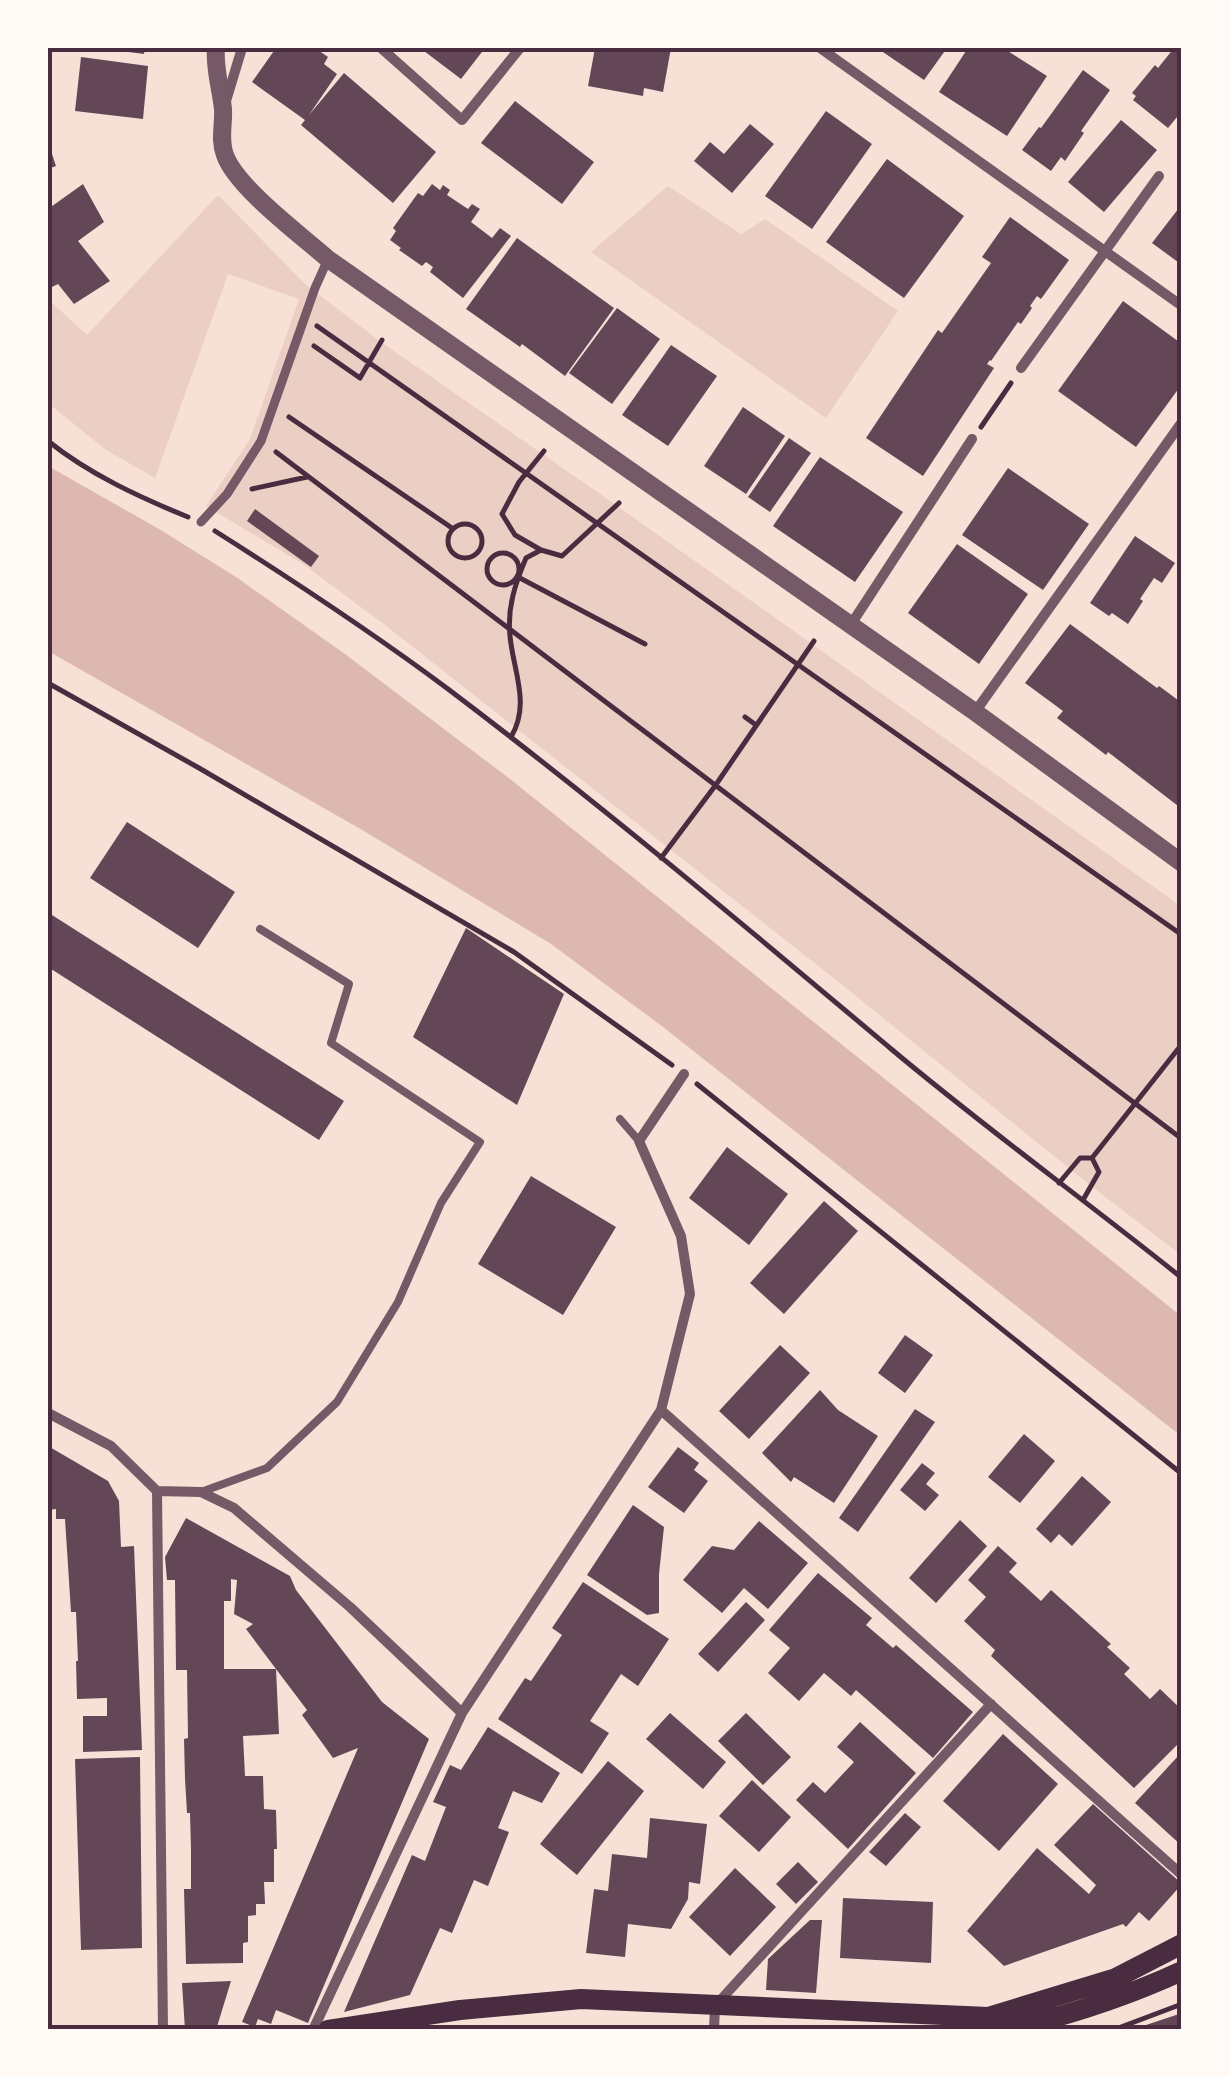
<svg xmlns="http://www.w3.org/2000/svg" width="1229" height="2077" viewBox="0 0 1229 2077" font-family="'Archivo Narrow',sans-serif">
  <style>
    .green { fill: #ebcfc5 }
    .water { fill: #dcb8b0 }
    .building { fill: #644757; fill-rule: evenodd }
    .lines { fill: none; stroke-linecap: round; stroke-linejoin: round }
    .path { stroke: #4a2c40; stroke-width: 5 }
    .service { stroke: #755966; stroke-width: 8 }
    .pedestrian { stroke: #755966; stroke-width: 9 }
    .minor { stroke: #755966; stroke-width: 10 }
    .tertiary { stroke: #755966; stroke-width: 18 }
    .secondary { stroke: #4a2c40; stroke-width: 20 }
    .neatline { fill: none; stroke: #4a2c40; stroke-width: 4 }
  </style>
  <rect width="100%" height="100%" fill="#f7e1d7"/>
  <path class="green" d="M668,186L741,234L765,219L898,311L826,418L591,252Z
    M218,195L305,284L381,342L616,505L1181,906V1255L1091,1186L836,980L385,625L303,564L206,506L250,439L299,299L228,274L155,478L106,450L48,403V299L87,335Z"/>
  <path class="water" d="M48,466L159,529L236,577L345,654L510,779L1181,1316V1436L663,1027L551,944L364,831L48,651Z"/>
  <path class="building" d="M113,48H145L144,54L113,50Z
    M276,48H315L328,57L324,64L337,74L309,115L344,73L436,152L393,203L301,125L305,120L252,82Z
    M420,48H485L461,79Z
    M595,48H671L663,92L644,88L643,96L588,86Z
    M877,48H947L924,80Z
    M968,48H1003L1047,76L1007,136L939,92Z
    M1174,48H1182V111L1168,128L1133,100L1136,96L1132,93L1155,65L1158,68Z
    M81,57L148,66L143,119L75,111Z
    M1083,70L1110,90L1081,131L1084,133L1065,161L1061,157L1051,171L1022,150L1039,127L1041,128Z
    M515,101L594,162L562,204L481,143Z
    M826,111L872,144L812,229L765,196Z
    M1121,120L1157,150L1104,212L1068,182Z
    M750,124L774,144L732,193L694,161L710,142L724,154Z
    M48,142L56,166L48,169Z
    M887,159L964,216L904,298L826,242Z
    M83,184L104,222L78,241L110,281L74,304L58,284L48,289V209Z
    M432,184L440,190L443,185L450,190L447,195L468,209L472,204L480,209L471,222L492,238L500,228L511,236L463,298L430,272L433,267L426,262L422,266L399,250L401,248L390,240L396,231L393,228L418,193L423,196Z
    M1182,204V265L1152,243Z
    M1010,217L1069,260L1041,299L1037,296L1030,306L1032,308L1021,324L1018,322L991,361L990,360L987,364L994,368L923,476L866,438L938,330L942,333L991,263L982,257Z
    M517,238L614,308L565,376L522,344L520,347L466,309Z
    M1123,301L1182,344V384L1136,447L1058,391Z
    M617,308L660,339L612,404L569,373Z
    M671,345L717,376L668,446L622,415Z
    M743,407L785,436L746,494L704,466Z
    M789,438L811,453L770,512L748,497Z
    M820,457L903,512L855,582L773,526Z
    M1008,468L1089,524L1043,590L962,535Z
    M255,509L319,556L311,567L247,521Z
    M1135,536L1175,563L1162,583L1154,578L1140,599L1143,601L1128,624L1112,613L1109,616L1090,603Z
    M957,544L1028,594L979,664L908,613Z
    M1070,624L1157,688L1159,686L1182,703V809L1108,752L1106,755L1057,718L1063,711L1025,683Z
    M127,822L235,892L198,948L90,878Z
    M52,915L344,1101L319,1140L48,967V922Z
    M466,928L564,994L517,1105L413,1037Z
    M727,1147L788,1194L749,1245L689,1198Z
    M531,1176L616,1227L563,1315L478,1264Z
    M824,1201L858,1231L784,1314L750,1283Z
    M905,1335L933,1355L905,1393L878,1373Z
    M780,1345L810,1373L749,1439L719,1411Z
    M820,1390L838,1410L878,1436L834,1503L794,1477L791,1482L762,1453Z
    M915,1409L935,1422L858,1532L839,1518Z
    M1024,1434L1055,1461L1020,1503L988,1477Z
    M48,1446L108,1481L119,1501L121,1547L134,1546L142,1750L83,1752V1716H107V1698L77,1699L76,1661H78L76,1612H71L65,1519H56V1509L48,1510Z
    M678,1447L699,1463L694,1470L708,1481L684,1513L648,1487Z
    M922,1463L935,1473L926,1484L939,1495L925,1511L900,1490Z
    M1082,1476L1111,1502L1072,1546L1059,1534L1051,1543L1036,1529Z
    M633,1505L664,1527L659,1574V1613L647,1615L587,1575Z
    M186,1518L290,1576L296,1590L382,1702L429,1739L308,2023L276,2010L271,2024L258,2019L255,2027L242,2022L358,1748L333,1758L302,1715L307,1710L276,1669L279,1734L243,1736L245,1776H263L264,1809L276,1810L277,1849H274V1882H264L265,1904H256V1915L248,1916V1942L243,1943V1963L186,1964L184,1889H191V1849L190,1813H187L185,1779L184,1739L188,1738L187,1670H176L175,1580H167L165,1557ZM231,1579L237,1580L234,1614L253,1624L246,1629L276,1669H224V1601H231Z
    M960,1520L987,1546L936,1603L909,1578Z
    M759,1521L808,1563L768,1609L744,1588L722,1613L683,1580L712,1546L734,1550Z
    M998,1546L1017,1563L1009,1572L1041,1601L1051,1590L1111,1644L1107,1647L1130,1668L1124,1674L1150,1699L1160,1689L1182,1710V1740L1134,1788L991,1656L995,1650L964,1621L986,1597L968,1580Z
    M818,1573L872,1618L866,1625L893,1648L896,1645L973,1712L933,1758L856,1690L851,1696L824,1673L799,1701L768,1673L790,1648L769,1630Z
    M583,1582L669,1639L638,1686L621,1674L590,1721L609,1733L582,1774L498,1719L525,1678L531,1681L562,1635L552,1628Z
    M746,1602L765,1620L718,1672L698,1654Z
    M670,1713L726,1762L703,1789L646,1739Z
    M746,1713L791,1757L763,1785L718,1741Z
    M860,1722L916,1773L848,1849L796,1800L813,1782L825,1793L854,1762L837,1747Z
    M488,1727L560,1773L542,1803L513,1791L498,1828L509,1832L488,1886L474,1880L452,1933L440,1928L410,1995L344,2012L412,1855L425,1861L446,1807L433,1802L450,1765L461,1770Z
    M1003,1734L1058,1784L999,1851L943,1801Z
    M1179,1755L1182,1757V1846L1135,1803Z
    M140,1757L142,1948L81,1950L75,1759Z
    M608,1761L644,1791L577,1875L540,1844Z
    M752,1780L791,1817L759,1852L719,1816Z
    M1093,1804L1182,1884L1149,1921L1139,1912L1126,1927L1123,1924L1004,1966L967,1931L1037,1848L1089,1894L1096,1885L1054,1845Z
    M905,1813L921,1827L886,1866L869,1852Z
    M650,1818L707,1824L700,1884L689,1882L688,1899L671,1929L628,1924L625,1957L586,1953L594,1889L608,1891L612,1854L647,1858Z
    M798,1862L818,1882L796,1904L776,1884Z
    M735,1868L776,1907L730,1956L689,1917Z
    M843,1898L933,1902L931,1963L840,1958Z
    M810,1920H822L816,1993L766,1990L768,1959Z
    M231,1981L216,2030H185L182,1983Z
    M1182,2013V2030H1135L1134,2029Z"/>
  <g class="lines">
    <path class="path" d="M317,326L1182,935
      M314,346L360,378L382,340
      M289,417L452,528
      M981,427L1011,383
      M48,441C89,474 139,497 188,517
      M544,451L519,482L502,514L515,535L541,550L562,556L619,503
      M276,452L1182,1139
      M252,489L307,477
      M448 541a17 17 0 1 1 34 0a17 17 0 1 1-34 0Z
      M215,531C294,581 373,633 448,689C599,803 745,926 890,1048C985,1128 1085,1200 1182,1278
      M487 569a16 16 0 1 1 32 0a16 16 0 1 1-32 0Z
      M518,577L645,644
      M48,683L199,768L514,952L672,1065
      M745,717L756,725
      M511,737C531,704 513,670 510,636C507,608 515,584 526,558L541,550
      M661,858L715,786L814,641
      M697,1084L1182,1474
      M1059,1183L1080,1158H1092
      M1083,1200L1099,1172L1092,1158L1182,1044
      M1113,2030L1182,2004"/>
    <path class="service" d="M620,1119L639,1141
      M201,1492L267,1468L337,1402L398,1302L441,1203L480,1142L331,1043L349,984L260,929"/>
    <path class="pedestrian" d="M201,522L227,494L261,441L315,288L328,259"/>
    <path class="minor" d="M381,48L462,120L520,48
      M820,48L1182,306
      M226,101L242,48
      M1021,368L1159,176
      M850,626L972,439
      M975,712L1182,422
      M661,1410L1182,1875
      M48,1413L111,1446L157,1491L201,1492L234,1508L350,1607L462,1713
      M157,1491L163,2030
      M313,2030L462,1713L661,1410L690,1294L681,1236L639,1141L684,1074
      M714,2030L715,2006L991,1704"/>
    <path class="tertiary" d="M216,48C214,68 221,89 223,109C224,124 219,140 225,155C236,187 302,236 328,259L975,712L1182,863"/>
    <path class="secondary" d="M328,2030L460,2010L581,1999L988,2017L1116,1978L1182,1944
      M1005,2030C1068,2016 1123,1998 1182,1971"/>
  </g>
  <rect width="1229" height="2077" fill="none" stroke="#fffaf5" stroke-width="100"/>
  <rect x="50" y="50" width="1129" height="1977" class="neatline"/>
</svg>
